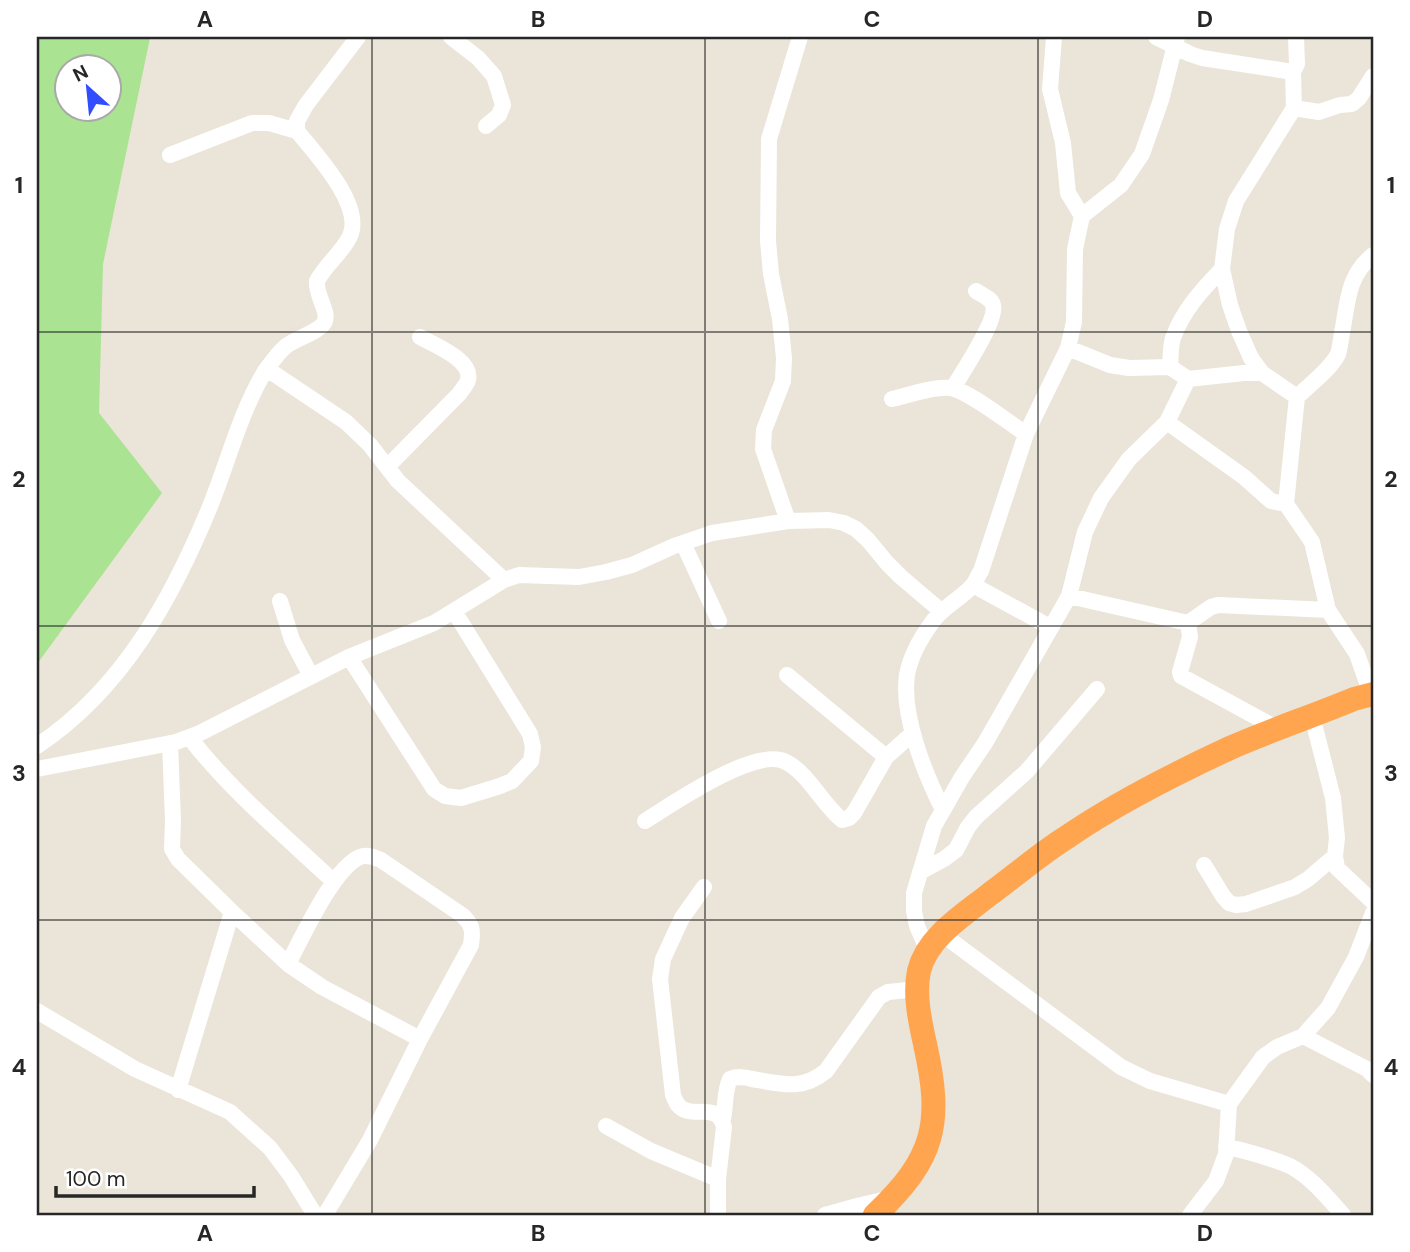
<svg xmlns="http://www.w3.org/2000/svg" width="1410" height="1252" viewBox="0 0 1410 1252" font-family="'DM Sans',sans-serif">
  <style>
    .green { fill: #aae392; fill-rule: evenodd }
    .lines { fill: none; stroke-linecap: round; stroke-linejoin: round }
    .minor { stroke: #fff; stroke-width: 16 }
    .highway { stroke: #ffa54f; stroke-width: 24 }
    .grid { fill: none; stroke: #272727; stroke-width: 2; stroke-opacity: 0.55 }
    .neatline { fill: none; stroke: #272727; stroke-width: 2.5 }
    .grid-label { font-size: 23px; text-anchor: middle; font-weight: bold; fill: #272727 }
  </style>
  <rect width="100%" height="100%" fill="#ebe4d8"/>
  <path class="green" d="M37,37H149L150,38L103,264L99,413L162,493L37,664ZM66,66H108V108H66Z"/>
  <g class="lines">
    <path class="minor" d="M451,37L478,58L494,76L503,105L499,115L486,126
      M1054,37L1050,89L1063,143L1068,193L1082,216
      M1156,37L1190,54L1202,58L1293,72
      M1296,37L1297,64L1293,72L1294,108L1236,201L1227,229L1222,269L1230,305L1239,331L1251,358L1262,373L1297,397
      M1294,108L1319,112L1340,105L1352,104L1359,98L1373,76
      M170,155L252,123H269L297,131
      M1068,348L1110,365L1129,368L1170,367L1188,379L1244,373H1262
      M1170,367C1171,358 1170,347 1173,338C1183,310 1202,290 1222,269
      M267,369L346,422L370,445L398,481L504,580
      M953,388C962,373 998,319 993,305C991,298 982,295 976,291
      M892,399C909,395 934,386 951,388C969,391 1009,423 1026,434
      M1167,422L1244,477L1271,501L1286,504
      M387,467L459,394C462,390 467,384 468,380C473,360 434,345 420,337
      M788,521L763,449L764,430L783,381L784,358L780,319L771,274L768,241L769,139L800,37
      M683,543L719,621
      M973,585L1050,627
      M1069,596L1188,623L1211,607L1218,605L1328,610
      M280,601L292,640L311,676
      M1188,623L1190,637L1180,672L1181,676L1278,729
      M349,657L434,789L445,796L461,798L500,786L512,781L531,761L533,747L530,734L454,611
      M787,675L886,757
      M1371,694L1357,654L1328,610L1312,542L1286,504L1297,397C1308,386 1331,369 1338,354C1340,348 1341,339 1342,333C1348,302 1347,276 1373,255
      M1312,716L1333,798L1337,838L1335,856L1337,868L1373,902
      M189,737C231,791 284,835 333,881
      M170,743L173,821L172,849L178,859L232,912L288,964L322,987L420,1039
      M37,746C123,689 173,597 211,504C229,459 240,413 265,371C271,363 278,353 285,347C295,338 321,332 325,321C329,311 315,294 317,281C326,264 342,253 350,236C364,205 315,153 297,131V121L306,105L358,37
      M37,769L176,742L200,733L349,657L434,623L504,580L519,575L579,577L606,572L632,565L674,546L712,533L788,521L829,520L844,523L856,529L868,540L887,563L901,577L941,611
      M943,810C925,774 901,715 907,675C910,657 922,636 933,621C944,606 961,599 973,585C976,581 978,575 981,571L1026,434L1068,348L1074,322L1075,249L1082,216L1121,185L1142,154L1161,100L1177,37
      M645,821C672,804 756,746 786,762C808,773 822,804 842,820L849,818L854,813L886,757L913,733
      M1204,865L1223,896L1229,903L1236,905L1246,904L1295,887L1308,879L1335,856
      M920,872L944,859L956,850L968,827L976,817L1027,771L1097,689
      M704,887L682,918L663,959L660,979L673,1095C674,1098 676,1102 678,1105C691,1121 718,1100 724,1127L718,1179V1215
      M942,934L1121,1067L1150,1081L1229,1104
      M928,951L917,926L914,911V893L934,826L962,777L985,743L1069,596L1085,532L1101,498L1129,459L1167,422L1188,379
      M288,964C302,938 334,867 360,857C367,854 374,857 381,860L462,915C473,925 473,931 471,945L420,1039L370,1140L325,1215
      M37,1011L135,1069L230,1112L270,1148L291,1176L315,1215
      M1303,1036L1367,1069L1373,1075
      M178,1090L232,912
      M723,1119C726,1105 724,1092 730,1079C738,1076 744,1077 752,1079C781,1084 802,1091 826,1071L879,997L888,992L918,989
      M606,1126L651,1151L718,1179
      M1226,1146C1247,1152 1270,1157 1290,1166C1311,1177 1328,1198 1343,1215
      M825,1215L857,1206L891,1198
      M1190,1215L1216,1181L1226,1154L1229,1104L1263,1057L1277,1047L1303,1036L1328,1008L1356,957L1373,913"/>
    <path class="highway" d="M875,1215C935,1158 943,1124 925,1044C920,1021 914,995 919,971C927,937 965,914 990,894C1016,875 1040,854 1067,837C1118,802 1174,774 1230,748C1271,730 1313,716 1354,699L1373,694"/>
  </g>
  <path class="grid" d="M372,37V1215M705,37V1215M1038,37V1215M37,332H1373M37,626H1373M37,920H1373"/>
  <rect width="1410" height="1252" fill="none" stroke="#ffffff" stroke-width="77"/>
  <g transform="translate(88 88) rotate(333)"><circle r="33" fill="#ffffff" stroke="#a9a9a9" stroke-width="2"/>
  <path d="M0-5L12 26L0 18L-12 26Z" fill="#324dfd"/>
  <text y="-10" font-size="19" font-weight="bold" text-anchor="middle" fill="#272727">N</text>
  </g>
  <path d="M56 1186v10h198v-10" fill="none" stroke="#272727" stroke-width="3.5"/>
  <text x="66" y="1186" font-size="21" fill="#272727" stroke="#ffffff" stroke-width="5" paint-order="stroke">100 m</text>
  <rect x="38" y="38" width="1334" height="1176" class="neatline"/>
  <g class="grid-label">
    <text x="205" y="27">A</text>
    <text x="538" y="27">B</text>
    <text x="872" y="27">C</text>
    <text x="1205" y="27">D</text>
    <text x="19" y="193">1</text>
    <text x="1391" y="193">1</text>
    <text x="19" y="487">2</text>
    <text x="1391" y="487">2</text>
    <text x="19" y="781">3</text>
    <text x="1391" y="781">3</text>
    <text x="19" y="1075">4</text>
    <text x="1391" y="1075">4</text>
    <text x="205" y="1241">A</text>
    <text x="538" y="1241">B</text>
    <text x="872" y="1241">C</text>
    <text x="1205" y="1241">D</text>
  </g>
</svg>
